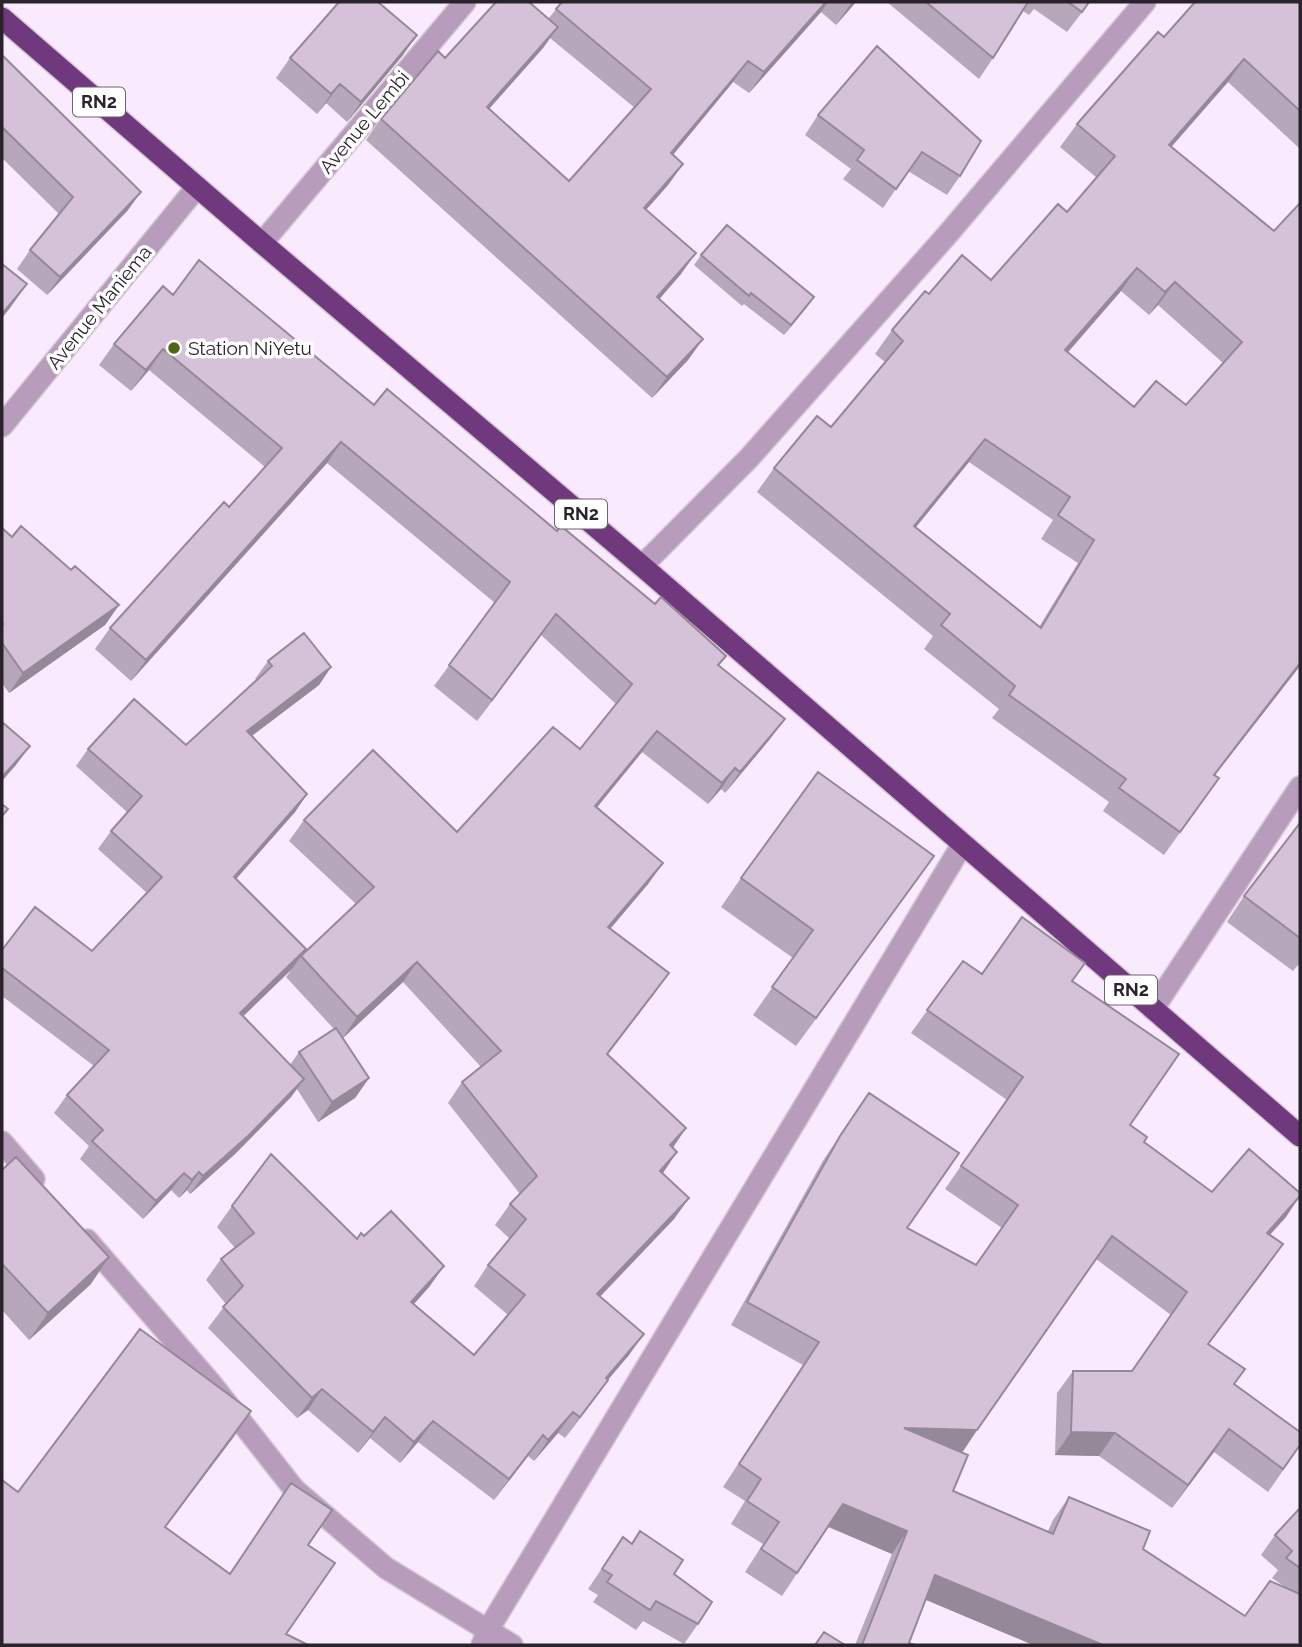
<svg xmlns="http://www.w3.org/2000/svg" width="1302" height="1647" viewBox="0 0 1302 1647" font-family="Raleway,sans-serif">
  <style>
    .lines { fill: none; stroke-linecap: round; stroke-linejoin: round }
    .street-casing { stroke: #d5c6d7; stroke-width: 24 }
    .highway-casing { stroke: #d5c6d7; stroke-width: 24 }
    .street { stroke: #b79cbc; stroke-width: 21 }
    .highway { stroke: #71397d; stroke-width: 21 }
    .wall { fill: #b7a7bb; fill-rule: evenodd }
    .shaded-wall { fill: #958898 }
    .building { fill: #d5c2d9; stroke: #958898; stroke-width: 2; fill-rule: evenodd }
    .poi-dot { fill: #4d6514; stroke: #fefefe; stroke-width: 2.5 }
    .labels { text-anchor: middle; stroke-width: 7; stroke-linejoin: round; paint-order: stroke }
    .shield { fill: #fefefe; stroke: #6a656b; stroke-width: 2 }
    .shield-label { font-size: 18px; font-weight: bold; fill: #2a232c }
    .street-label { font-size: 19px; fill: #2a232c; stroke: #fefefe }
    .poi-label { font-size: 19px; fill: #2a232c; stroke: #fefefe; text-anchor: start }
  </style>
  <rect width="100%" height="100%" fill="#faeafd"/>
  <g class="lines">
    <g class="street-casing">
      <path id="street" d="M262,243L465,2
        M2,426L197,187
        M642,566L749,458L947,235L1145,2
        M1153,1009L1300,787
        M2,1142L34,1179
        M87,1240L210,1382L294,1489L386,1568L512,1645
        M482,1645L488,1630L962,845"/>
    </g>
    <g class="highway-casing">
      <path id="highway" d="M2,18L262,243L642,566L1300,1136"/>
    </g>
    <use href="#street" class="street"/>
    <use href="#highway" class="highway"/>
  </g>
  <path class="wall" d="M562,2H856L836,25L821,12L749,93L733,82L673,155L683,164L668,185L646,210L681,274L659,299L703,339L688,360L652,398L366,140L381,119L445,58L548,19ZM550,38L635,108L569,181L489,109L543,48Z
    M887,2H1090L1067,32L1034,9L1029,15L1023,11L993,58L979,79Z
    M1300,2V149L1228,82L1171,146L1274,231L1300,203V666L1215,775L1219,778L1164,855L1103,811L1109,802L992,718L999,709L924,649L933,636L757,492L774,468L831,427L885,362L875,354L892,330L929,294L991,280L1067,212L1097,178L1060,147L1077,124L1164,37ZM1121,291L1149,315L1158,305L1223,363L1186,405L1134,407L1068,352ZM969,462L1053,520L1041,539L1078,563L1039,627L916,527Z
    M877,46L960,176L947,195L908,171L883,208L843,179L851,169L805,135L818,115Z
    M2,55L128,210L47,295L17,269L30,250L59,214L2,158Z
    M403,55L347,122L326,103L317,114L276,78L290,58Z
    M701,255L814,297L784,335L744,304L742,306L694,265Z
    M173,295L374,405L719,666L770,739L725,793L721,789L708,804L642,752L597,807L663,863L648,884L610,929L669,973L607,1055L686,1128L673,1147L662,1173L689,1198L674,1219L600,1297L629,1355L608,1380L565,1438L558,1433L534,1461L528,1456L494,1500L418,1442L400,1463L370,1438L358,1453L308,1410L297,1418L208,1328L226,1304L206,1280L221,1259L235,1248L217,1227L232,1206L357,1239L364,1236L444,1266L429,1287L414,1304L474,1355L508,1315L474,1286L488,1265L510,1239L495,1225L510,1204L520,1194L448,1103L462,1082L481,1067L403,982L343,1038L369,1078L355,1098L318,1122L297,1089L291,1097L235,1154L190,1194L187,1190L179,1198L171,1190L143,1219L80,1159L89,1146L54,1113L67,1095L94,1066L2,996V950L92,951L147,893L98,849L111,831L127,812L76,766L88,749L186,745L257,680L255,679L268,661L331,667L319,685L252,736L307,794L295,812L236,879L302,954L356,904L289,841L304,820L457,832L580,749L616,704L541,635L477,721L434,686L495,603L327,463L131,681L95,649L110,628L229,507L265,467L149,370L131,391L99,365L114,344ZM292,969L286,977L334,1029L299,1052L290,1065L243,1016Z
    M2,528L12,537L71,570L119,605L105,625L9,693L2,683Z
    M1300,823V967L1298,965L1293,971L1227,922L1244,896Z
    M934,856L796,1046L753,1015L793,958L721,907L741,878Z
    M963,961L982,974L1072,981L1130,1125L1144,1142L1212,1192L1286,1217L1270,1235L1267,1267L1208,1344L1235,1384L1300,1446L1268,1492L1214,1452L1172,1508L1099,1456L1055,1455L1057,1393L1073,1371H1132L1171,1315L1096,1259L962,1452L953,1491L1048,1531L1053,1520L1069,1497L1143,1549L1245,1616L1288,1589L1272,1578L1278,1570L1261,1555L1275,1535L1300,1508V1645L925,1600L909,1643L915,1645H855L892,1554L828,1527L782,1596L745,1572L763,1544L731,1524L745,1501L723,1487L803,1365L731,1325L824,1159L869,1093L907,1228L976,1265L1002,1228L945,1189L1007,1100L911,1033Z
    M2,1170L91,1284L29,1340L2,1310Z
    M640,1531L674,1574L698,1624L684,1644L643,1621L636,1630L593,1602L598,1595L588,1589L623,1537L631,1543Z"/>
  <path class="shaded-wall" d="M826,2H828L821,12L749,93L764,72Z
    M852,2H856L836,25Z
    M558,27L543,48L472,128L487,107Z
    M417,35L403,55L347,122L361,102Z
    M1244,59L1228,82L1153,168L1169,145Z
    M748,61L733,82L657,174L671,153Z
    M340,84L326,103L317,114L331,94Z
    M683,164L668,185L629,229L644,208Z
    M141,192L128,210L47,295L60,277Z
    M696,253L681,274L643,318L657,297Z
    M1137,268L1121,291L1049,374L1065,350Z
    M1175,282L1158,305L1149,315L1165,292Z
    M27,284L10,308L2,318V314Z
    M814,297L807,307L784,335L791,325Z
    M703,339L688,360L652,398L667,377Z
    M163,349L149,370L131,391L146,370Z
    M985,439L969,462L898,549L914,526Z
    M341,442L327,463L131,681L146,660Z
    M119,605L105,625L9,693L23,673Z
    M556,614L541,635L477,721L492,700Z
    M1300,663V666L1197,798L1214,775Z
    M331,667L319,685L234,749L247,731Z
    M785,719L770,739L725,793L740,772Z
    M657,731L642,752L581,827L595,806Z
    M30,746L16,765L2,781V777Z
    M735,768L721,789L708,804L722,783Z
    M307,794L295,812L222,895L234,877Z
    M934,856L914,884L796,1046L816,1018Z
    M663,863L648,884L594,948L608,927Z
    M306,949L292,969L228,1031L240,1013Z
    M417,962L403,982L343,1038L357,1017Z
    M669,973L654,994L592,1075L607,1054Z
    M369,1078L355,1098L318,1122L332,1102Z
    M304,1079L291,1097L235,1154L190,1194L203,1176Z
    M686,1128L672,1149L670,1145Z
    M677,1152L663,1173L645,1192L660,1171Z
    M199,1172L187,1190L179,1198L192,1180Z
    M184,1173L171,1190L143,1219L156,1201Z
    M1300,1196L1286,1217L1251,1255L1267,1233Z
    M689,1198L674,1219L582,1315L597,1294Z
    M1283,1244L1267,1267L1192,1366L1208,1344Z
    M109,1257L91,1284L29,1340L48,1313Z
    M444,1266L429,1287L397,1323L411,1302Z
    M644,1334L629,1355L591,1399L606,1378Z
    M608,1380L593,1401L565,1438L580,1417Z
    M322,1389L308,1410L297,1418L312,1398Z
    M251,1411L233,1438L146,1553L165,1527Z
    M573,1412L558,1433L534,1461L548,1440Z
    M385,1417L370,1438L358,1453L373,1432Z
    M433,1421L418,1442L400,1463L414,1442Z
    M904,1428L977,1430L962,1453Z
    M1229,1429L1214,1452L1172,1508L1188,1485Z
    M1071,1432L1115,1433L1099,1456L1055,1455Z
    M543,1435L528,1456L494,1500L509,1479Z
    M843,1504L907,1531L892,1554L827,1526Z
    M935,1575L1103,1645H1033L919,1597Z"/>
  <path class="building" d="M339,2H378L417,35L361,102L340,84L331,94L290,58Z
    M496,2H529L558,27L487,107L569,181L651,89L556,9L562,2H826L764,72L748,61L671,153L683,164L644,208L696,253L657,297L703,339L667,377L381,119L438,51L445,58Z
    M926,2H1028L993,58Z
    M1068,2H1089L1082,12Z
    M1195,2H1300V111L1244,59L1169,145L1274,231L1300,203V663L1214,775L1219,778L1180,832L1119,788L1126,779L1009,695L1015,686L941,625L950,614L774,468L817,416L831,427L903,341L892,330L925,291L929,294L962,255L991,280L1058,204L1067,212L1115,156L1077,124L1158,32L1164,37ZM1137,268L1165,292L1175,282L1242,342L1186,405L1156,381L1134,407L1065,350ZM985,439L1070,497L1058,515L1094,540L1041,628L914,526Z
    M877,46L981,141L960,176L922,152L896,189L857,160L864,150L818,115Z
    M2,55L141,192L60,277L30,250L73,197L2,127Z
    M727,225L814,297L791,325L751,293L749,296L701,255Z
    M199,260L374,405L387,389L557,531L561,526L655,604L661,597L726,656L718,665L785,719L740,772L735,768L722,783L657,731L595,806L663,863L608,927L669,973L607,1054L686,1128L670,1145L677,1152L660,1171L689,1198L597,1294L644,1334L606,1378L608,1380L580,1417L573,1412L548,1440L543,1435L509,1479L433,1421L414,1442L385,1417L373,1432L322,1389L312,1398L223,1307L243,1286L221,1259L254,1233L232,1206L271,1154L357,1239L361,1233L364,1236L391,1211L444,1266L411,1302L474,1355L525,1295L488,1265L526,1219L510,1204L537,1176L462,1082L501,1051L417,962L357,1017L301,956L374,887L304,820L373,750L457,832L553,727L580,749L632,684L556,614L492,700L449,665L510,582L341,442L146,660L110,628L224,502L229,507L282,448L163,349L146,370L114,344L163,286L173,295Z
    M2,264L27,284L2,314Z
    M21,526L71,570L75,566L119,605L23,673L2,643V625L3,624L2,623V528L12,537Z
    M304,633L331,667L247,731L307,794L234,877L306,949L240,1013L304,1079L248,1136L203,1176L199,1172L192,1180L184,1173L156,1201L92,1141L103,1130L67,1095L109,1050L2,968V950L35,907L92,951L162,877L111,831L142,796L88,749L134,699L186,745L272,666L268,661Z
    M2,722L30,746L2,777Z
    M818,772L934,856L816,1018L772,987L813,930L741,878Z
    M2,804L8,809L2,816Z
    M1300,823V938L1244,896Z
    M1022,917L1085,963L1072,981L1179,1054L1130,1125L1147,1137L1144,1142L1212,1192L1249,1149L1300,1193V1196L1267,1233L1283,1244L1208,1344L1245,1369L1234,1384L1300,1432V1445L1283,1469L1229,1429L1188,1485L1115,1433L1071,1432L1073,1371H1132L1187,1292L1112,1236L977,1430L904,1428L968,1455L953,1491L1053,1534L1069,1497L1150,1531L1143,1549L1245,1616L1270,1581L1300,1594V1645H1103L935,1575L909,1643L915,1645H862L907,1531L843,1504L797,1573L761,1549L779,1522L747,1501L761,1479L739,1464L819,1342L747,1302L840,1136L869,1093L959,1153L907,1228L976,1265L1018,1205L961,1166L1023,1077L927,1010L963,961L982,974Z
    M336,1028L369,1078L332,1102L299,1052Z
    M16,1157L109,1257L48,1313L2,1264V1170Z
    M140,1329L251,1411L165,1527L230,1574L291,1483L332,1510L308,1545L335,1563L286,1634L308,1645H2V1480L18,1492Z
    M1300,1508V1568L1286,1558L1292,1551L1275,1535Z
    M640,1531L683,1560L674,1574L712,1602L698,1624L656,1601L650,1610L607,1582L612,1575L602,1569L623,1537L632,1544Z
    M824,1632L845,1645H815Z"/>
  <circle class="poi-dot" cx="174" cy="348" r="7"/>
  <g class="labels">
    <g class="shield">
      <rect x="73" y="87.5" width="52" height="29" rx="5"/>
      <rect x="555" y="499.5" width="52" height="29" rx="5"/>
      <rect x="1105" y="975.5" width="52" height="29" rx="5"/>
    </g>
    <g class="shield-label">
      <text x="99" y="108">RN2</text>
      <text x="581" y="520">RN2</text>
      <text x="1131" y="996">RN2</text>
    </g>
    <g class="street-label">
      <text transform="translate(364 122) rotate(-50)" y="7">Avenue Lembi</text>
      <text transform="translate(99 307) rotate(-51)" y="7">Avenue Maniema</text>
    </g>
    <g class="poi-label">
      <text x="188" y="355">Station NiYetu</text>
    </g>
  </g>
  <rect width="1302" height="1647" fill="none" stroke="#2a232c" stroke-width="7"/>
</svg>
